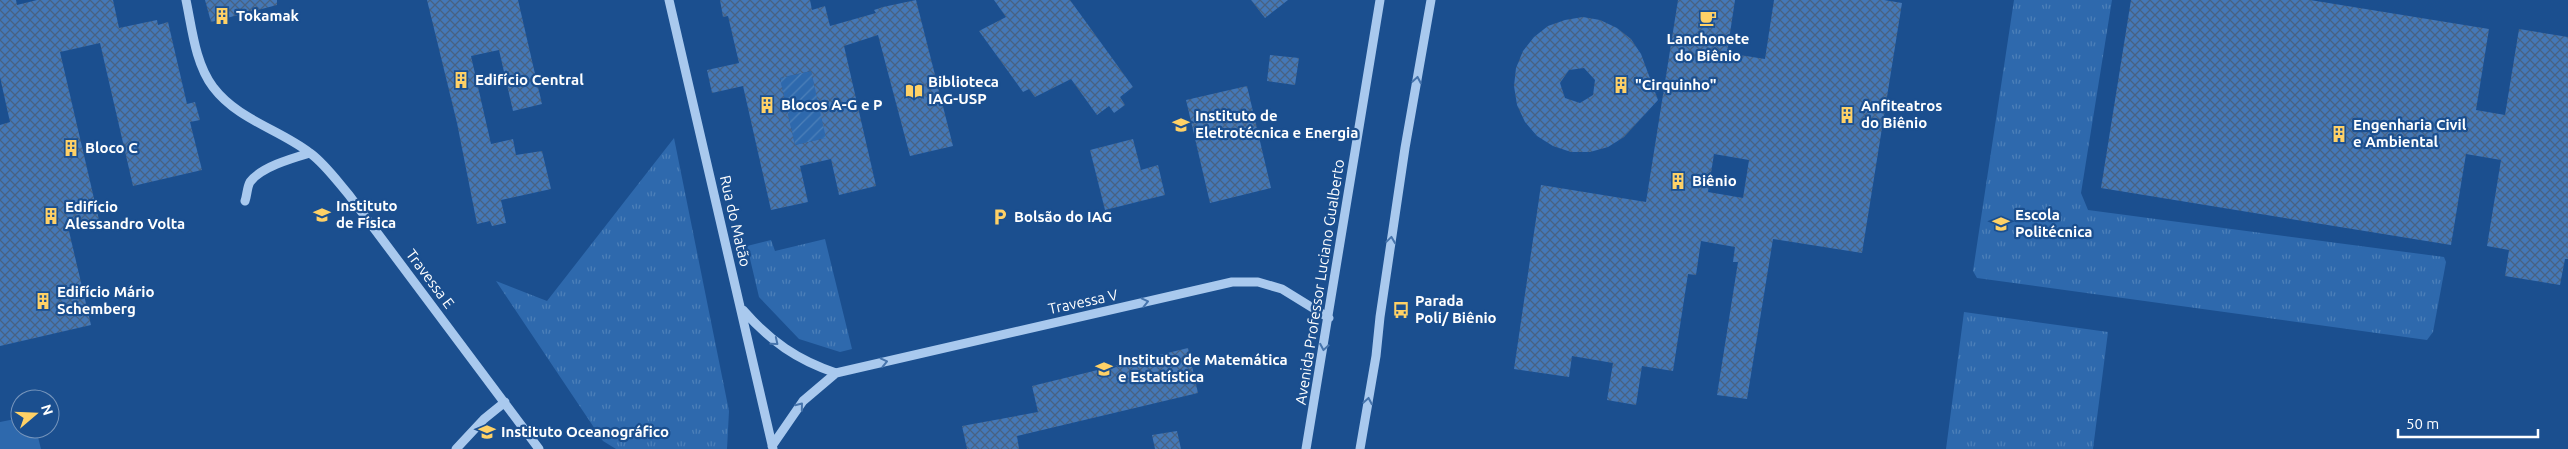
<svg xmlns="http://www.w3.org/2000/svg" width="2568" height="449" viewBox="0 0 2568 449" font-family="Ubuntu,sans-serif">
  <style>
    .grass { fill: url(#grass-tufts) }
    .garden { fill: url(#garden-furrows) }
    .pitch { fill: #2e69ad }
    .building { fill: url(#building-cross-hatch); fill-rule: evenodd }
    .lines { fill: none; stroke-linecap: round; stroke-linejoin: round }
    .minor { stroke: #a9c9ee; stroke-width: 9 }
    .oneway { stroke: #4674ac }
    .labels { text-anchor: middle; stroke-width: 4.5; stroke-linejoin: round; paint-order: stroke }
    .poi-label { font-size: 15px; font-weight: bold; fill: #fff; stroke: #1b4f8f; text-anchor: start }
    .street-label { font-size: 15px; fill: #fff; stroke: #1b4f8f }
  </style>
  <defs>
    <pattern id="grass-tufts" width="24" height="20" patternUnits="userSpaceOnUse" patternTransform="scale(1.25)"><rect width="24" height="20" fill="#2e69ad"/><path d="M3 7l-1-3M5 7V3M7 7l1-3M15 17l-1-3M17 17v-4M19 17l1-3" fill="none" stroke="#4d80b9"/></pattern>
    <pattern id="garden-furrows" width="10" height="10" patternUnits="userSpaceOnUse" patternTransform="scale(1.25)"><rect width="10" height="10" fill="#2e69ad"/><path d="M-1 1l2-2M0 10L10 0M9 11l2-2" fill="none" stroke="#4d80b9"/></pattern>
    <pattern id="building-cross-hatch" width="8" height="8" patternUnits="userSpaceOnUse" patternTransform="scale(1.25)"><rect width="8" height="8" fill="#4478b7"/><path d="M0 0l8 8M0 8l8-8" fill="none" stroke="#486282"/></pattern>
  </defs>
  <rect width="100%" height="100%" fill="#1b4f8f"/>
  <path class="grass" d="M2014,0H2112L2081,193L2088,210L2444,257L2446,262L2433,332L2427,340L1977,278L1973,271Z
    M674,138L729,411L727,449H616L603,441L496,281L547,301Z
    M825,239L852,349L840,352L799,339L759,297L747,246L771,240L775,251Z
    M1964,312L2108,332L2093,449H1946Z"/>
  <path class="garden" d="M811,71L827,138L795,145L780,78Z"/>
  <path class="pitch" d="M20,418V429H36L41,449H0V422Z"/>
  <path class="building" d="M0,0H16L17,5L37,0H113L119,28L157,20L158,25L168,22L187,104L195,102L200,120L190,122L202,170L133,186L100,43L60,52L99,220L68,227L91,325L0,346V125L10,122L0,77Z
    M205,0H277V5L211,22Z
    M427,0H518L542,104L513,111L499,50L471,56L491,144L513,139L516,155L542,151L551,189L501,200L506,223L492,226L490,221L477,224L457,123Z
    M720,0H810L812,10L825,6L830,26L876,13L874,10L883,7L916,0L953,146L910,156L878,35L844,46L876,186L839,195L831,159L800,166L808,202L771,210L743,86L712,93L707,70L739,63L728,16L723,17ZM811,71L826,138L795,145L780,78Z
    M994,0H1070L1133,87L1120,97L1125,105L1114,113L1109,106L1097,115L1071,79L1035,97L1029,89L1023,92L979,31L1006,17Z
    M1251,0H1288L1265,18Z
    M1678,0H1735L1727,53L1765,59L1774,0H1884L1902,3L1862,253L1773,239L1747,399L1717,395L1738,262H1733L1735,247L1701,241L1696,275L1688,274L1673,371L1642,366L1636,405L1607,400L1613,363L1572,356L1569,377L1514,369L1541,185L1646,202ZM1714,154L1749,160L1743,198L1708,192Z
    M2131,0H2310L2489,29L2476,110L2505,115L2519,29L2568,37V259H2565L2560,285L2505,276L2509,250L2487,246L2501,160L2466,154L2451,245L2101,188Z
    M1583,17L1600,20L1617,28L1631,39L1641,54L1658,100L1624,137L1608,147L1590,152H1571L1553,146L1537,136L1525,122L1517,105L1514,86L1516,68L1523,51L1534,37L1548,26L1565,20ZM1584,68L1595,80L1593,95L1580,103L1565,98L1560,83L1569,70Z
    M1270,55L1299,58L1295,85L1267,81Z
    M1247,86L1271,188L1210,203L1186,100Z
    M1133,139L1141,170L1158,165L1165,195L1105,210L1090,150Z
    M1188,348L1198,393L1017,436L1019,449H967L962,426L1038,412L1032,386Z
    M1177,431L1181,449H1155L1152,435Z"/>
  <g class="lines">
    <path class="minor" d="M186,0C192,28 195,63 213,87C238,120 279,129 310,153C325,164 337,181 349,195L539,449
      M669,0L773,449
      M245,201C247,196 247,187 250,182C261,167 293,158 310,153
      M743,310C770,341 797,360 836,373
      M772,446L803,401L836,373L1232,282H1258L1282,289L1329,318
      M456,449L484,419L505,402
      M1306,449L1380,0
      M1360,449L1376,356L1380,317L1405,148L1431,0"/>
  </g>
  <defs><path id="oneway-chevron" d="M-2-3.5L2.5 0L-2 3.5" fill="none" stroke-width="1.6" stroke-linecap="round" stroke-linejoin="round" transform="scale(1.25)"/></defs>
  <g class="oneway">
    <use href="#oneway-chevron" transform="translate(1417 80) rotate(-80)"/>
    <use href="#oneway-chevron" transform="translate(1391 240) rotate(-82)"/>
    <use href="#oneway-chevron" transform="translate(1145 302) rotate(-13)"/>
    <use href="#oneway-chevron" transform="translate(775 342) rotate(39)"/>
    <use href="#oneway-chevron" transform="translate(1324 347) rotate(100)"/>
    <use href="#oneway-chevron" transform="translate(884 362) rotate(-13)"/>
    <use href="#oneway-chevron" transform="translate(1368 401) rotate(-80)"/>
    <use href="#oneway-chevron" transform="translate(800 406) rotate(-51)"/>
  </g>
  <defs>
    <g id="building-bare" transform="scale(1.35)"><path d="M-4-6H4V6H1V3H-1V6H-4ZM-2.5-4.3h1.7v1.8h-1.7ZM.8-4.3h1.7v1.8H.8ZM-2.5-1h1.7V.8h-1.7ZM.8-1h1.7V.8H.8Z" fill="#ffd166" stroke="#1b4f8f" stroke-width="2.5" paint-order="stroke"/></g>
    <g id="cafe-bare" transform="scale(1.35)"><path d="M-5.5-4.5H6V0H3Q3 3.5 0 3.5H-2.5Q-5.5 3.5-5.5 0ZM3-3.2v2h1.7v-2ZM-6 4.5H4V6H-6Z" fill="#ffd166" stroke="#1b4f8f" stroke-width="2.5" paint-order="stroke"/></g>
    <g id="library-bare" transform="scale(1.35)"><path d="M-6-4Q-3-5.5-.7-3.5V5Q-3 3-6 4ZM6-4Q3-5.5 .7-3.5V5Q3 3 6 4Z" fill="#ffd166" stroke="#1b4f8f" stroke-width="2.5" paint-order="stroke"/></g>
    <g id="university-bare" transform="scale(1.35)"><path d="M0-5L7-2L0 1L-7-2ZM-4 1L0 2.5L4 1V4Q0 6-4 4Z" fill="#ffd166" stroke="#1b4f8f" stroke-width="2.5" paint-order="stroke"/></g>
    <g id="parking-bare" transform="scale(1.35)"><path d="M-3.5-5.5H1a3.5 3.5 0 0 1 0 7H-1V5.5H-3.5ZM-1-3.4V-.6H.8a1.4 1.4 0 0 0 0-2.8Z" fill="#ffd166" stroke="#1b4f8f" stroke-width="2.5" paint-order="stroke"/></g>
    <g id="bus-bare" transform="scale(1.35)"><path d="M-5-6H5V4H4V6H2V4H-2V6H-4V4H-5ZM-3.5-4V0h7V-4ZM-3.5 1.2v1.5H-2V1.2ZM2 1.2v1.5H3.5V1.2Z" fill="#ffd166" stroke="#1b4f8f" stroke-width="2.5" paint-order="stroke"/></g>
  </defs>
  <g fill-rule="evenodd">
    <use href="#building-bare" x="222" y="16"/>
    <use href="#cafe-bare" x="1708" y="18"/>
    <use href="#building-bare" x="461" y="80"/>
    <use href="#building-bare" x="1621" y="85"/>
    <use href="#library-bare" x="914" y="91"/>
    <use href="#building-bare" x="767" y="105"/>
    <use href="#building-bare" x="1847" y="115"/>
    <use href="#university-bare" x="1181" y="125"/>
    <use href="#building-bare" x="2339" y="134"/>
    <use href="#building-bare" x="71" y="148"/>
    <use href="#building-bare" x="1678" y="181"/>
    <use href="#university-bare" x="322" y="215"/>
    <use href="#building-bare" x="51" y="216"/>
    <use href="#parking-bare" x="1000" y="217"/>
    <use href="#university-bare" x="2001" y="224"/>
    <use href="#building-bare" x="43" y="301"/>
    <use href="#bus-bare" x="1401" y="310"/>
    <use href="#university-bare" x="1104" y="369"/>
    <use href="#university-bare" x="487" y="432"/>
  </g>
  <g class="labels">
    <g class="poi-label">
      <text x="236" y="21">Tokamak</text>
      <text x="1708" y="44" text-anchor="middle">Lanchonete<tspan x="1708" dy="17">do Biênio</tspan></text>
      <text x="475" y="85">Edifício Central</text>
      <text x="928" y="87">Biblioteca<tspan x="928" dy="17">IAG-USP</tspan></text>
      <text x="1635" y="90">"Cirquinho"</text>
      <text x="781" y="110">Blocos A-G e P</text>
      <text x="1861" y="111">Anfiteatros<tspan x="1861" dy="17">do Biênio</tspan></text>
      <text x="1195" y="121">Instituto de<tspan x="1195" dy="17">Eletrotécnica e Energia</tspan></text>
      <text x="2353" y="130">Engenharia Civil<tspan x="2353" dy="17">e Ambiental</tspan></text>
      <text x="85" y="153">Bloco C</text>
      <text x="1692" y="186">Biênio</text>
      <text x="336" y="211">Instituto<tspan x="336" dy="17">de Física</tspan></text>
      <text x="65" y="212">Edifício<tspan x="65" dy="17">Alessandro Volta</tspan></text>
      <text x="2015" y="220">Escola<tspan x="2015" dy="17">Politécnica</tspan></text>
      <text x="1014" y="222">Bolsão do IAG</text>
      <text x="57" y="297">Edifício Mário<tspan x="57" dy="17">Schemberg</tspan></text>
      <text x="1415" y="306">Parada<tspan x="1415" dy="17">Poli/ Biênio</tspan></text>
      <text x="1118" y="365">Instituto de Matemática<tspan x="1118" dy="17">e Estatística</tspan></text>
      <text x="501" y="437">Instituto Oceanográfico</text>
    </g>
    <g class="street-label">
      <text transform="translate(735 221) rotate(77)" y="5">Rua do Matão</text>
      <text transform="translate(430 279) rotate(53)" y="5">Travessa E</text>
      <text transform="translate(1320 282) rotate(-81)" y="5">Avenida Professor Luciano Gualberto</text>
      <text transform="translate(1083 302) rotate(-12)" y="5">Travessa V</text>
    </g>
  </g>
  <g transform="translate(35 414) rotate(71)"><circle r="24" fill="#1b4f8f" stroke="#7695bc"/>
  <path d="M0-4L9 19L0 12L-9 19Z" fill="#ffd166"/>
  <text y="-8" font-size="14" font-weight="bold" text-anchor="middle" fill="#ffffff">N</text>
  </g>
  <path d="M2398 429v8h140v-8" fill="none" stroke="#ffffff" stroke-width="2.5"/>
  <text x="2406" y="429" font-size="15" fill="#ffffff" stroke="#1b4f8f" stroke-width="4" paint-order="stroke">50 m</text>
</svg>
